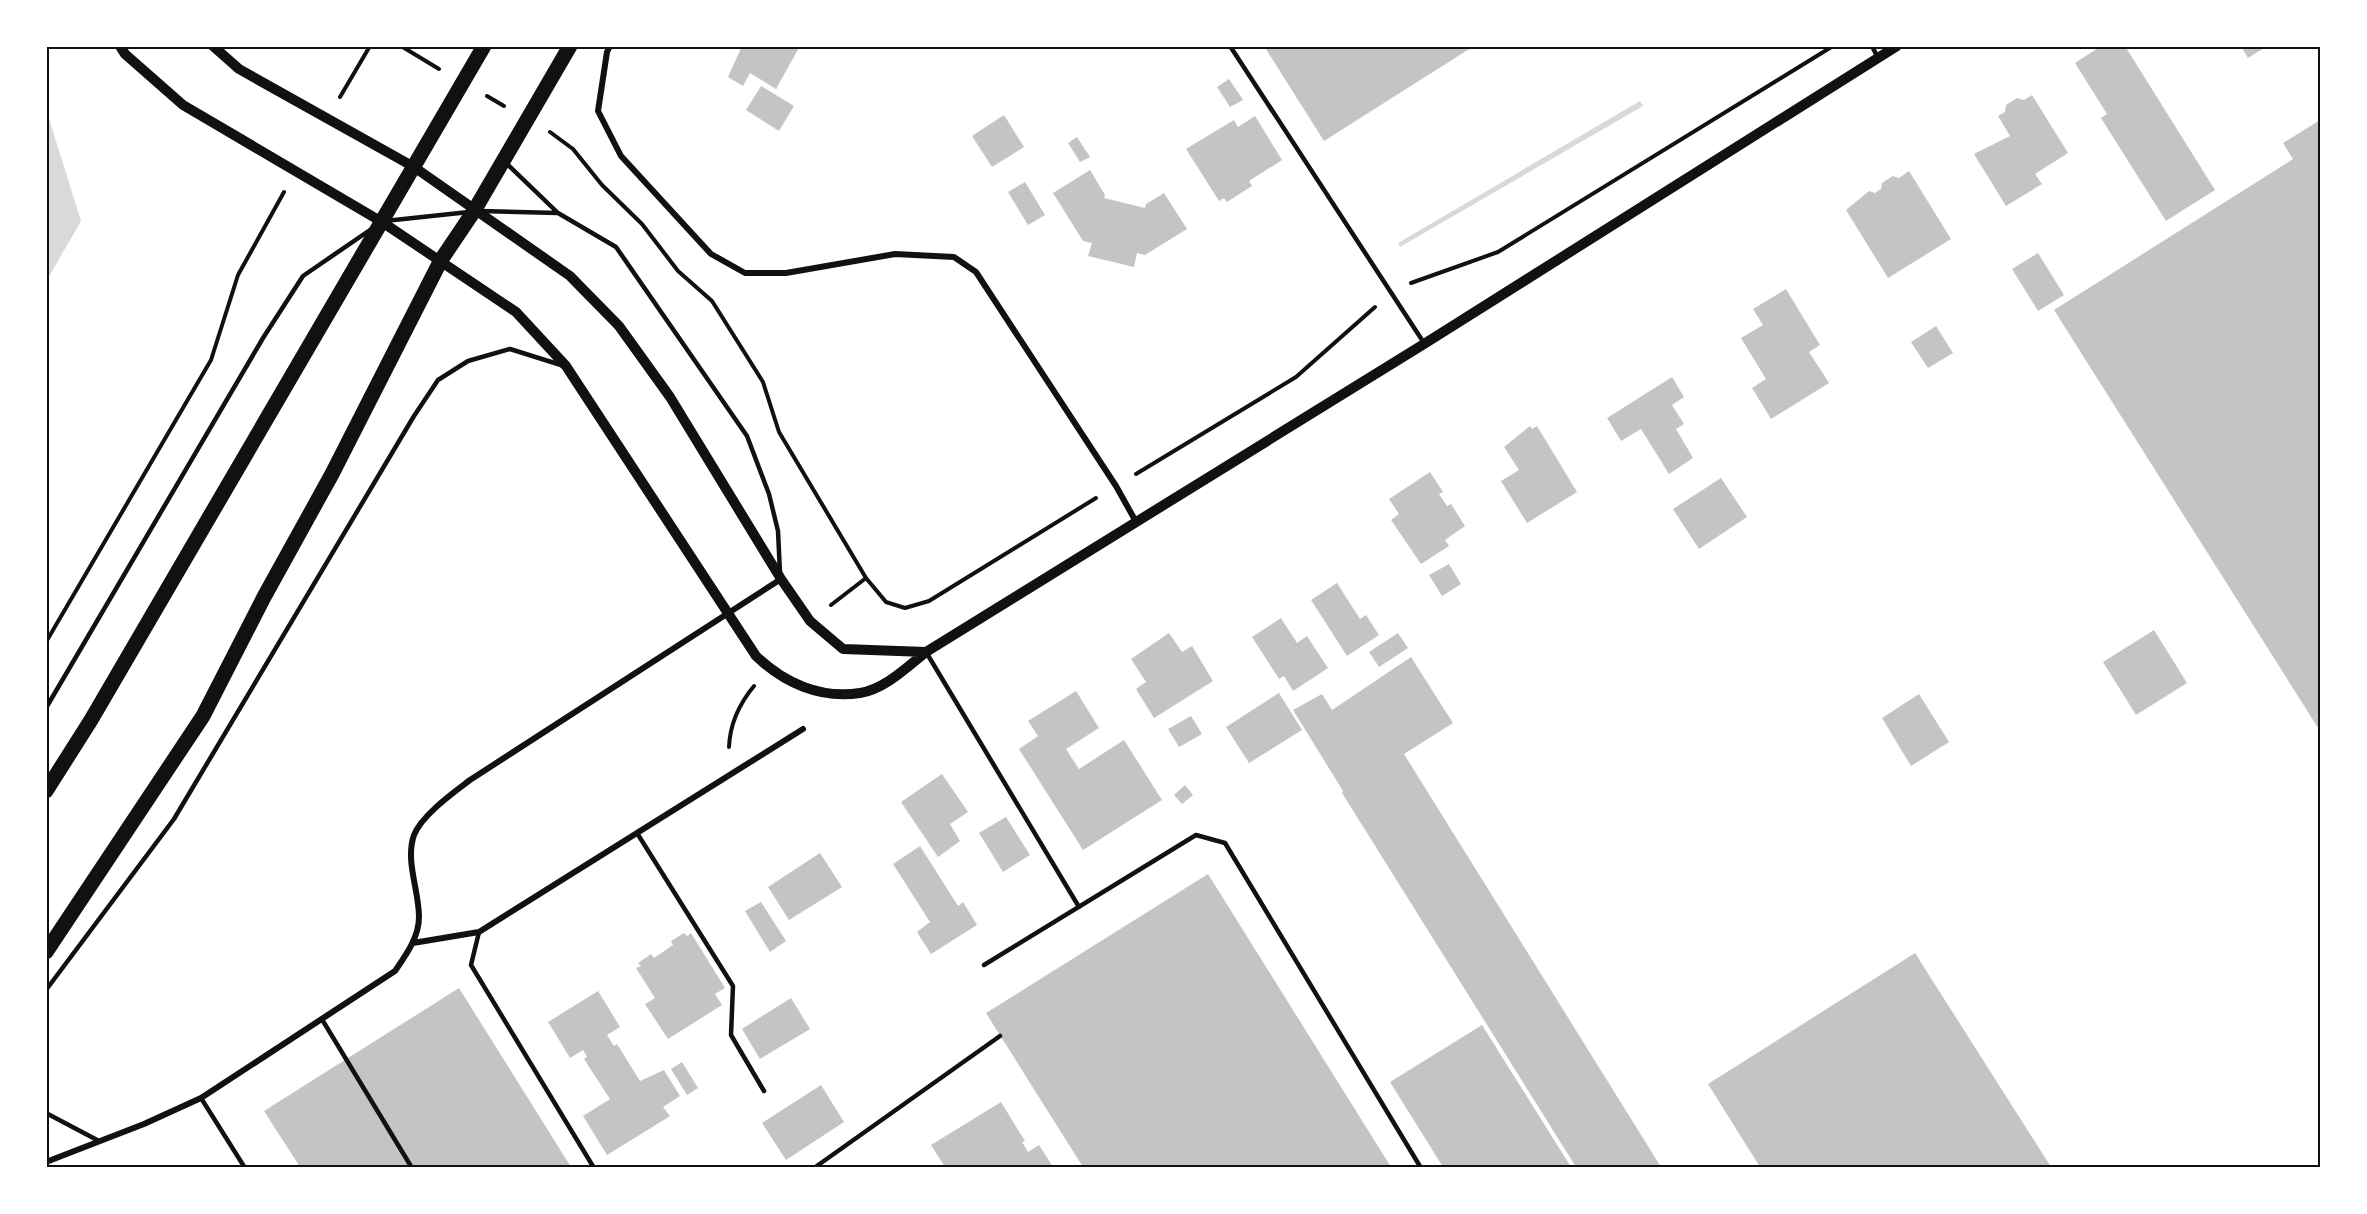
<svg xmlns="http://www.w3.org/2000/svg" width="2367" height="1214" viewBox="0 0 2367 1214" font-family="'Asap Condensed',sans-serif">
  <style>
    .water { fill: #d9d9d9 }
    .building { fill: #c4c4c4 }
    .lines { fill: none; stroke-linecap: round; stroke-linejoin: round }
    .path { stroke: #111; stroke-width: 4 }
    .service { stroke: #111; stroke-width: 4.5 }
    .minor { stroke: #111; stroke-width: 6 }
    .tertiary { stroke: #111; stroke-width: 10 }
    .primary { stroke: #111; stroke-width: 15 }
    .neatline { fill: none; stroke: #111; stroke-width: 2 }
  </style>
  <rect width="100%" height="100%" fill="#fff"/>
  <path class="water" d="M1640,101L1643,106L1400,247L1398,243Z
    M46,109L81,221L47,280H46Z"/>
  <path class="building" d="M742,46H800L776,89L750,73L743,86L728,77Z
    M1264,46H1474L1324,141Z
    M2101,46H2125L2215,190L2166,221L2101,118L2107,114L2075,63Z
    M2241,46H2267L2248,58Z
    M1229,79L1243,100L1230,107L1217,87Z
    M761,86L794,106L779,131L746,110Z
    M2032,95L2068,153L2035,174L2042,184L2006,206L1974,154L2010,136L1998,116L2005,112L2006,105L2017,98L2024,100Z
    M1004,115L1024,147L992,167L972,136Z
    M1255,116L1282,160L1249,181L1252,186L1227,202L1224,198L1219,201L1186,149L1234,120L1238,127Z
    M2320,120V731L2054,310L2293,159L2283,143Z
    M1077,137L1090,157L1080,162L1068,143Z
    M1090,170L1105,195L1104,198L1145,208L1146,204L1164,193L1187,229L1145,255L1137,253L1134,267L1088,256L1092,243L1083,241L1053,193Z
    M1909,171L1951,239L1888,278L1846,210L1869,191L1875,193L1881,189L1882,183L1893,176L1899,178Z
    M1025,182L1045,215L1028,225L1008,192Z
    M2038,253L2064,295L2038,311L2012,269Z
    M1786,289L1820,345L1809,352L1829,383L1771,419L1752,388L1766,379L1741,338L1763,325L1753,309Z
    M1936,326L1953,353L1928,368L1911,342Z
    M1672,377L1684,397L1672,405L1684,424L1676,429L1693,458L1669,474L1641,429L1621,441L1607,418Z
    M1530,426L1532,429L1537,426L1577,492L1527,523L1501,481L1519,470L1504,447Z
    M1430,472L1443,492L1439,494L1447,506L1451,504L1465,526L1445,540L1449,546L1421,564L1391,520L1399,514L1389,499Z
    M1721,478L1747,517L1699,549L1673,509Z
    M1449,564L1461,584L1442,596L1429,575Z
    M1337,583L1360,619L1366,615L1379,635L1347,656L1311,600Z
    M1281,618L1297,643L1307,636L1328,668L1293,691L1284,676L1279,679L1252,637Z
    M2154,630L2187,683L2136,715L2103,662Z
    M1169,633L1182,652L1192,646L1213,681L1154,718L1136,689L1146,682L1131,659Z
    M1398,633L1408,648L1379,667L1369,652Z
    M1411,657L1453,723L1404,754L1661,1167H1576L1342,793L1343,791L1293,710L1322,694L1332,710Z
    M1076,691L1099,728L1066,749L1079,769L1124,740L1162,800L1083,850L1019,749L1038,736L1028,721Z
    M1279,693L1302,730L1249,763L1226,727Z
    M1919,694L1949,742L1911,766L1882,718Z
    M1191,716L1202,734L1179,747L1168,729Z
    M942,774L968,812L950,824L960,841L938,857L901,802Z
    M1185,785L1193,795L1182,804L1174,795Z
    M1006,817L1030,855L1003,872L979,833Z
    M920,846L958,906L963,902L977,925L931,954L917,932L930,922L893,864Z
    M820,853L842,887L789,920L768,887Z
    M1208,874L1391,1167H1083L986,1013Z
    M761,902L786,941L770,952L745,911Z
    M684,933L687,936L691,933L725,988L715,994L722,1005L668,1039L645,1004L655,998L636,968L641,966L638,963L651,954L654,958L673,945L671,941Z
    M1915,953L2051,1167H1760L1708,1084Z
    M459,988L571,1167H300L264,1111Z
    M598,991L620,1027L607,1035L614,1046L617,1044L640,1081L664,1070L680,1096L663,1107L670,1116L667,1118L607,1155L583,1116L610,1099L584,1059L587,1057L583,1050L570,1058L548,1022Z
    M791,998L810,1029L760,1059L742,1029Z
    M1482,1025L1571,1167H1443L1390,1082Z
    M682,1062L698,1088L687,1095L671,1069Z
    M821,1085L844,1122L786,1160L762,1123Z
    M1001,1102L1025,1141L1022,1142L1028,1152L1039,1145L1053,1167H945L931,1145Z"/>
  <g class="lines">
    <path class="path" d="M401,46L439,69
      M487,96L504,106
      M340,97L370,46
      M550,132L573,149L602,185L642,224L678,271L712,301L763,382L779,432L866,578L886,602L905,608L929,601L1096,498
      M1411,283L1498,252L1833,46
      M1136,474L1296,377L1375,307
      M831,605L866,578
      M46,642L211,360L238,275L284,192
      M729,747C730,723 739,704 754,686"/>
    <path class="service" d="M1230,46L1424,343
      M1872,46L1878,58
      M505,162L558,213L616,247L747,436L769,494L778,531L780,573
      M480,211L558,213
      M385,221L469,212
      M926,652L1079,907
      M46,708L263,338L303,276L370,230
      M637,833L733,986L731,1035L764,1091
      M479,932L471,965L594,1168
      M984,965L1196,835L1225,843L1421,1168
      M46,990L174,819L414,416L438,380L468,361L510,349L561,365
      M323,1021L412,1168
      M201,1098L245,1168
      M46,1113L99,1141
      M814,1168L1000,1036"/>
    <path class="minor" d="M610,46L607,52L598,111L621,156L711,254L745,273H786L895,254L954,257L976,272L1116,486L1135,520
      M413,943L479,932L803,729
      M46,1162L144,1124L201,1098L395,971C406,955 419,937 419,917C419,890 405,861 414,835C422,815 453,793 470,780L781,579"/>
    <path class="tertiary" d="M120,46L125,54L183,105L382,222L516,312L566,366L756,656C784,683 820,699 860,693C885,689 907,667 926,652L1424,344L1897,46
      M213,46L239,69L414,167L570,276L619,326L670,397L781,579L810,621L843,649L926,652"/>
    <path class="primary" d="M46,791L91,720L484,46
      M46,952L203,716L264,597L332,474L441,260L474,211L570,46"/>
  </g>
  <rect width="2367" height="1214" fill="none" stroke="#ffffff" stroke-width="96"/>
  <rect x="48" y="48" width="2271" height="1118" class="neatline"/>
</svg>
